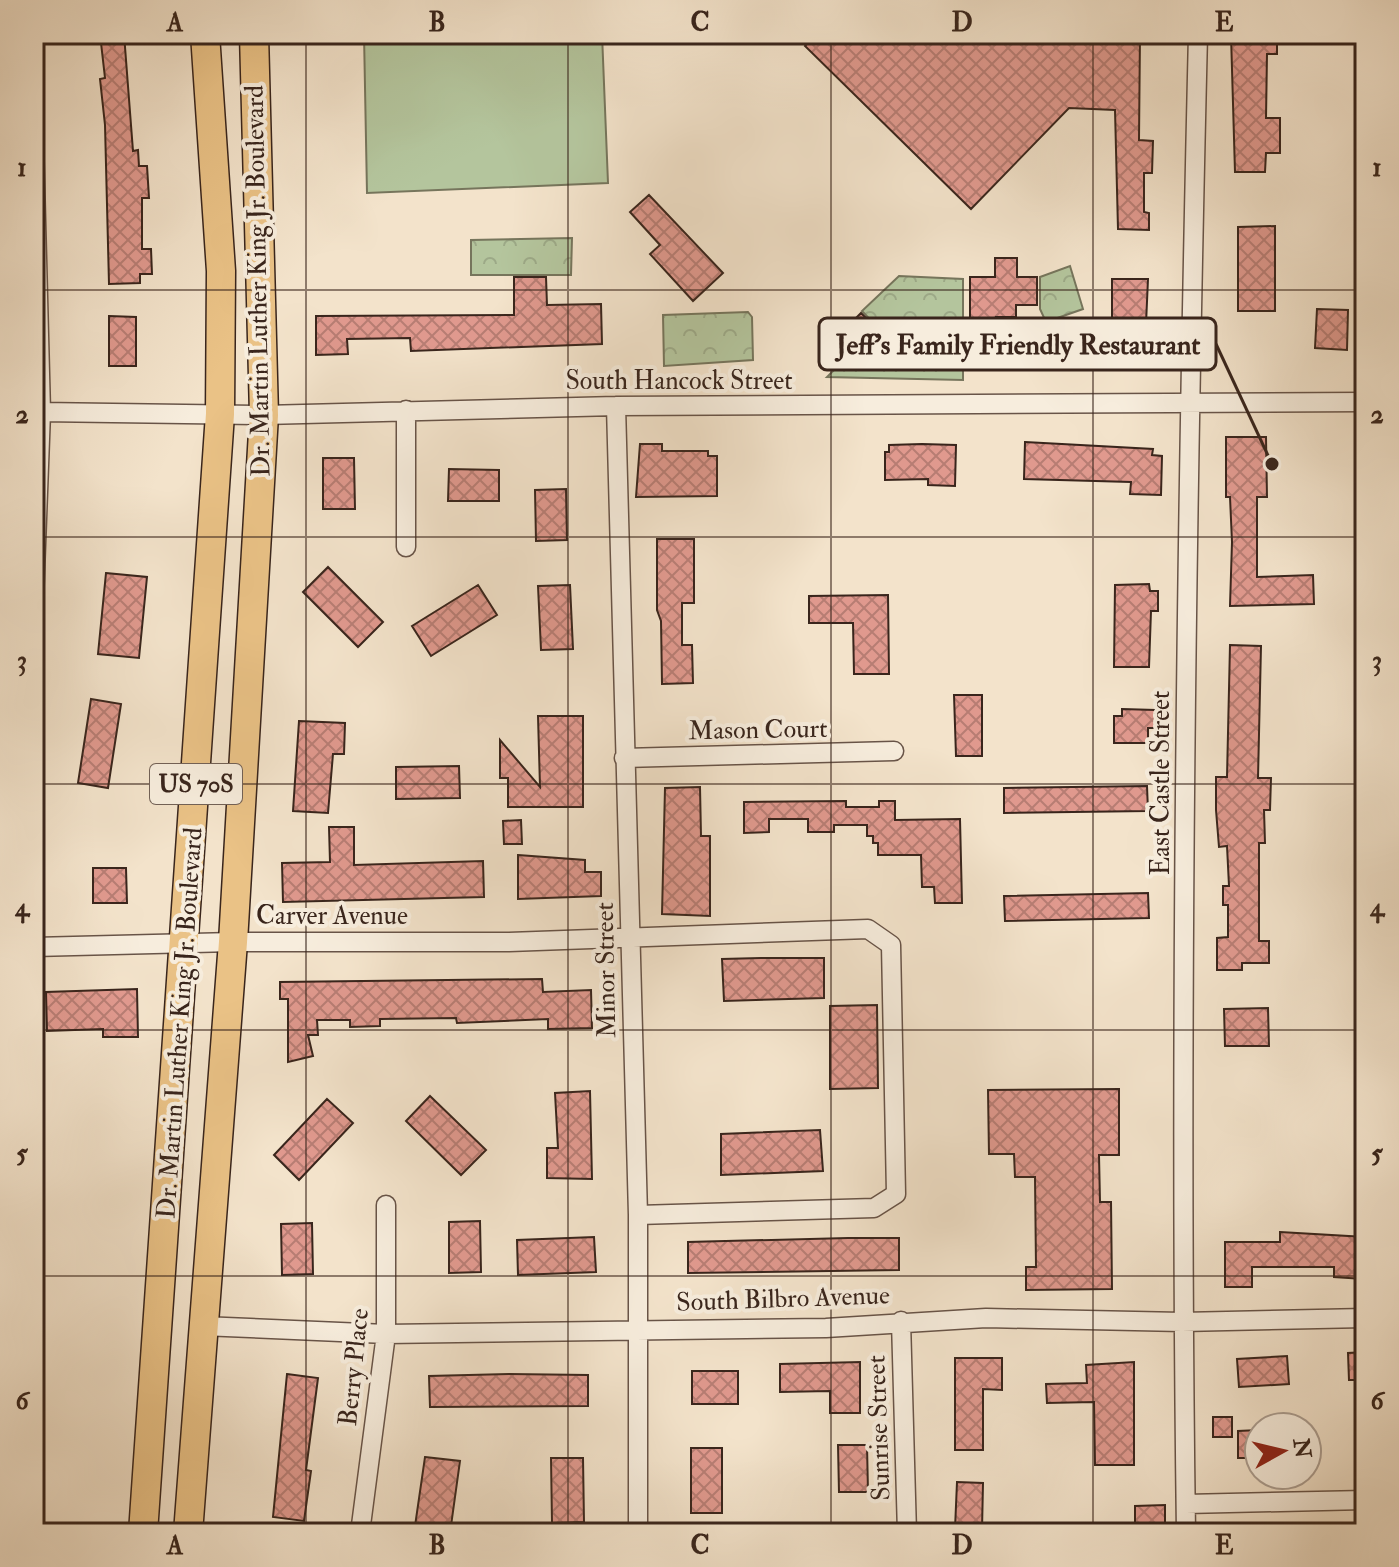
<svg xmlns="http://www.w3.org/2000/svg" width="1399" height="1567" viewBox="0 0 1399 1567" font-family="'IM FELL Double Pica',serif">
  <style>
    .park { fill: url(#park-crowns); stroke: #76755c; stroke-width: 2 }
    .pitch { fill: #b4c59d; stroke: #76755c; stroke-width: 2 }
    .building { fill: url(#building-cross-hatch); stroke: #39251c; stroke-width: 2 }
    .lines { fill: none; stroke-linecap: round; stroke-linejoin: round }
    .street-casing { stroke: #685448; stroke-width: 21 }
    .primary-casing { stroke: #39251c; stroke-width: 31 }
    .street { stroke: #f7eddd; stroke-width: 18 }
    .primary { stroke: #eac286; stroke-width: 28 }
    .grid { fill: none; stroke: #39251c; stroke-width: 2; stroke-opacity: 0.55 }
    .labels { text-anchor: middle; stroke-width: 8; stroke-linejoin: round; paint-order: stroke }
    .shield { fill: #f7eddd; stroke: #726156; stroke-width: 2 }
    .shield-label { font-size: 24px; font-weight: bold; fill: #39251c }
    .street-label { font-size: 26px; fill: #39251c; stroke: #f7eddd }
    .leader { fill: none; stroke: #39251c; stroke-width: 3 }
    .callout-dot { fill: #39251c; stroke: #f7eddd; stroke-width: 3 }
    .callout { fill: #f7eddd; stroke: #39251c; stroke-width: 3 }
    .callout-label { font-size: 28px; text-anchor: middle; font-weight: bold; fill: #39251c }
    .neatline { fill: none; stroke: #39251c; stroke-width: 3 }
    .grid-label { font-size: 26px; text-anchor: middle; font-weight: bold; fill: #39251c }
  </style>
  <defs>
    <pattern id="park-crowns" width="20" height="18" patternUnits="userSpaceOnUse" patternTransform="scale(2)"><rect width="20" height="18" fill="#b4c59d"/><path d="M2 6a3 3 0 1 1 6 0M12 15a3 3 0 1 1 6 0" fill="none" stroke="#9ca987"/></pattern>
    <pattern id="building-cross-hatch" width="8" height="8" patternUnits="userSpaceOnUse" patternTransform="scale(2)"><rect width="8" height="8" fill="#e0998e"/><path d="M0 0l8 8M0 8l8-8" fill="none" stroke="#b77d73"/></pattern>
  </defs>
  <rect width="100%" height="100%" fill="#f3e3cb"/>
  <filter id="stains"><feTurbulence type="fractalNoise" baseFrequency=".0025" numOctaves="4"/><feColorMatrix values="0 0 0 0 .2 0 0 0 0 .09 0 0 0 0 .02 0 0 0 .5 -.17"/></filter>
  <radialGradient id="worn" r=".72"><stop offset=".6" stop-color="#630" stop-opacity="0"/><stop offset="1" stop-color="#630" stop-opacity=".3"/></radialGradient>
  <path class="park" d="M572,238L571,275H471V240Z
    M1070,266L1083,309L1046,322L1040,309V277Z
    M899,276L963,279V380L827,377L877,327L862,311Z
    M748,312L752,317L753,360L664,366L663,315Z"/>
  <path class="pitch" d="M364,34H602L608,183L367,193Z"/>
  <path class="building" d="M100,34H124L133,151L138,150L139,166H147L149,198H142V249H151L152,274H140V283L109,284L105,125L100,79L105,78Z
    M816,34H1140L1139,140L1153,141L1152,173H1144V212L1149,213V230L1118,229L1115,110L1069,108L971,209L805,46Z
    M1277,34V54H1267L1266,118H1280V153H1266L1265,172H1235L1231,35Z
    M649,195L723,273L693,301L650,254L660,245L630,212Z
    M1275,226V311H1238V227Z
    M995,258H1017V277H1037V305H1016V317H996V323L970,322V277H995Z
    M514,277H546L547,305L601,304L602,344L411,351L410,338L347,339L348,354L316,355V316L514,315Z
    M1112,279H1148L1144,369H1112Z
    M1317,309L1348,310L1347,350L1315,348Z
    M861,313L875,327L845,357L831,343Z
    M109,316L136,317V366H109Z
    M1226,437H1266L1267,497H1257V577L1313,575L1314,604L1230,606L1232,542L1230,497H1226Z
    M1025,442L1153,449L1152,455L1162,456L1161,495L1130,494L1131,482L1024,479Z
    M640,444H662V451H708V456H717V496L636,497Z
    M922,444L956,445L955,486L928,485V479L885,480V452H889V445Z
    M323,458H354L355,509H323Z
    M449,469L499,470V501H448Z
    M566,489L567,540L536,541L535,490Z
    M657,539H694V603H682V645H692L693,683L662,684L661,621L657,610Z
    M328,567L383,622L358,647L303,592Z
    M106,573L147,577L139,658L98,654Z
    M1149,584L1150,591H1158V611H1151L1149,667H1114L1115,585Z
    M478,585L497,615L431,656L412,626Z
    M570,585L573,649L541,650L538,586Z
    M888,595L889,674H854L853,623H809V596Z
    M1230,645L1261,646L1258,778H1271L1270,810H1264L1265,843H1259V941H1269V963H1242V970H1217V938L1228,937V905H1223V886H1229L1227,846L1219,847L1216,810V777H1227Z
    M954,695H982V756H956Z
    M91,699L121,704L108,788L78,783Z
    M1122,709L1155,710V728H1148V743H1114V716H1122Z
    M538,716H583V807H508V778H500V740L540,787Z
    M299,721L345,723L344,754H333L328,813L293,811Z
    M459,766L460,798L396,799V767Z
    M1147,786L1148,811L1004,813V788Z
    M700,787L701,836H710V916L662,914L665,788Z
    M846,801V807H879V801H895V820L960,819L962,903H935L934,887H922L921,855H878V843H873V836H867V825H834V832H808V819H769V832L744,833V802Z
    M521,820L522,844H504L503,821Z
    M329,827H354V865L483,861L484,897L283,902L282,863L330,862Z
    M518,855L585,860V872H601V896L518,899Z
    M93,868H126L127,903H93Z
    M1148,893L1149,918L1005,921L1004,896Z
    M761,958H824V998L724,1001L722,959Z
    M542,979L543,992L591,990L592,1028L548,1029V1019L457,1023L456,1018L380,1019V1026L350,1027V1020H317L318,1035H308L313,1056L288,1062V999H280V982Z
    M137,989L138,1037H103V1029L47,1031L46,992Z
    M877,1005L878,1088L830,1089V1006Z
    M1268,1008L1269,1046H1225L1224,1009Z
    M1119,1089V1155H1099L1100,1202H1111L1112,1289L1026,1290V1267H1036L1035,1177H1015L1014,1154H989L988,1090Z
    M590,1091L592,1179L547,1178V1148H558L555,1093Z
    M430,1096L486,1150L461,1175L406,1121Z
    M327,1099L353,1123L299,1180L274,1155Z
    M820,1130L823,1171L721,1175V1134Z
    M480,1221L481,1272L449,1273V1222Z
    M312,1223L313,1274L282,1275L281,1224Z
    M1280,1232L1365,1237L1363,1279L1334,1277V1267H1252V1287H1225V1242H1280Z
    M594,1237L596,1272L518,1275L517,1240Z
    M848,1238H899V1270L688,1273V1242Z
    M1365,1352V1380H1349L1348,1353Z
    M1287,1356L1289,1384L1239,1387L1237,1359Z
    M955,1358H1002V1390L983,1389V1450H955Z
    M860,1362V1413H830V1391L780,1392V1364Z
    M1134,1362V1465H1095L1094,1402L1047,1403L1046,1384L1087,1383L1086,1365Z
    M692,1371H738V1404H692Z
    M287,1374L318,1378L306,1470L311,1471L304,1521L273,1517Z
    M509,1374L588,1375V1406L430,1407L429,1376Z
    M1213,1417H1232V1437H1213Z
    M1259,1430V1458H1238V1431Z
    M838,1445H867L868,1492H839Z
    M691,1448H722V1513H691Z
    M425,1457L460,1461L450,1533H414Z
    M551,1458H583L584,1522L552,1523Z
    M957,1482L983,1483L982,1530L955,1529Z
    M1165,1505V1533H1135V1506Z"/>
  <g class="lines">
    <g class="street-casing">
      <path id="street" d="M34,142L41,412L34,599
        M616,406L638,1215V1533
        M41,412L264,415L616,406L1365,402
        M406,547V410
        M624,758L894,751
        M34,947L233,942H509L868,929L891,945L896,1194L874,1208L638,1215
        M901,1321L907,1533
        M202,1326L386,1334L826,1328L986,1318L1182,1322L1365,1318
        M1186,1504L1365,1500
        M360,1533L386,1334V1205
        M1186,1533C1179,1033 1186,533 1198,34"/>
    </g>
    <g class="primary-casing">
      <path id="primary" d="M143,1533L220,414L221,271L205,34
        M188,1533L233,942L264,415L254,34"/>
    </g>
    <use href="#street" class="street"/>
    <use href="#primary" class="primary"/>
  </g>
  <path class="grid" d="M306,34V1533M568,34V1533M831,34V1533M1093,34V1533M34,290H1365M34,537H1365M34,784H1365M34,1030H1365M34,1276H1365"/>
  <g class="labels">
    <rect class="shield" x="150" y="764" width="92" height="40" rx="6"/>
    <g class="shield-label">
      <text x="196" y="792">US 70S</text>
    </g>
    <g class="street-label">
      <text transform="translate(257 281) rotate(-91)" y="9">Dr. Martin Luther King Jr. Boulevard</text>
      <text x="679" y="389">South Hancock Street</text>
      <text transform="translate(758 729) rotate(-1)" y="9">Mason Court</text>
      <text transform="translate(1160 783) rotate(-90)" y="9">East Castle Street</text>
      <text x="332" y="924">Carver Avenue</text>
      <text transform="translate(605 970) rotate(-91)" y="9">Minor Street</text>
      <text transform="translate(179 1023) rotate(-86)" y="9">Dr. Martin Luther King Jr. Boulevard</text>
      <text transform="translate(783 1298) rotate(-2)" y="9">South Bilbro Avenue</text>
      <text transform="translate(353 1367) rotate(-84)" y="9">Berry Place</text>
      <text transform="translate(878 1428) rotate(-92)" y="9">Sunrise Street</text>
    </g>
  </g>
  <path class="leader" d="M1272 464L1216 344"/>
  <circle class="callout-dot" cx="1272" cy="464" r="8"/>
  <rect class="callout" x="819" y="318" width="397" height="52" rx="8"/>
  <g class="callout-label">
    <text x="1018" y="354">Jeff's Family Friendly Restaurant</text>
  </g>
  <rect width="1399" height="1567" fill="none" stroke="#f3e3cb" stroke-width="88"/>
  <g transform="translate(1283 1451) rotate(82)"><circle r="38" fill="#f7eddd" stroke="#ab9d90" stroke-width="2"/>
  <path d="M0-6L14 30L0 20L-14 30Z" fill="#8f2418"/>
  <text y="-12" font-size="22" font-weight="bold" text-anchor="middle" fill="#39251c">N</text>
  </g>
  <rect x="44" y="44" width="1311" height="1479" class="neatline"/>
  <g class="grid-label">
    <text x="175" y="31">A</text>
    <text x="437" y="31">B</text>
    <text x="700" y="31">C</text>
    <text x="962" y="31">D</text>
    <text x="1224" y="31">E</text>
    <text x="22" y="176">1</text>
    <text x="1377" y="176">1</text>
    <text x="22" y="423">2</text>
    <text x="1377" y="423">2</text>
    <text x="22" y="669">3</text>
    <text x="1377" y="669">3</text>
    <text x="22" y="916">4</text>
    <text x="1377" y="916">4</text>
    <text x="22" y="1162">5</text>
    <text x="1377" y="1162">5</text>
    <text x="22" y="1409">6</text>
    <text x="1377" y="1409">6</text>
    <text x="175" y="1554">A</text>
    <text x="437" y="1554">B</text>
    <text x="700" y="1554">C</text>
    <text x="962" y="1554">D</text>
    <text x="1224" y="1554">E</text>
  </g>
  <rect width="100%" height="100%" filter="url(#stains)"/>
  <rect width="100%" height="100%" fill="url(#worn)"/>
</svg>
